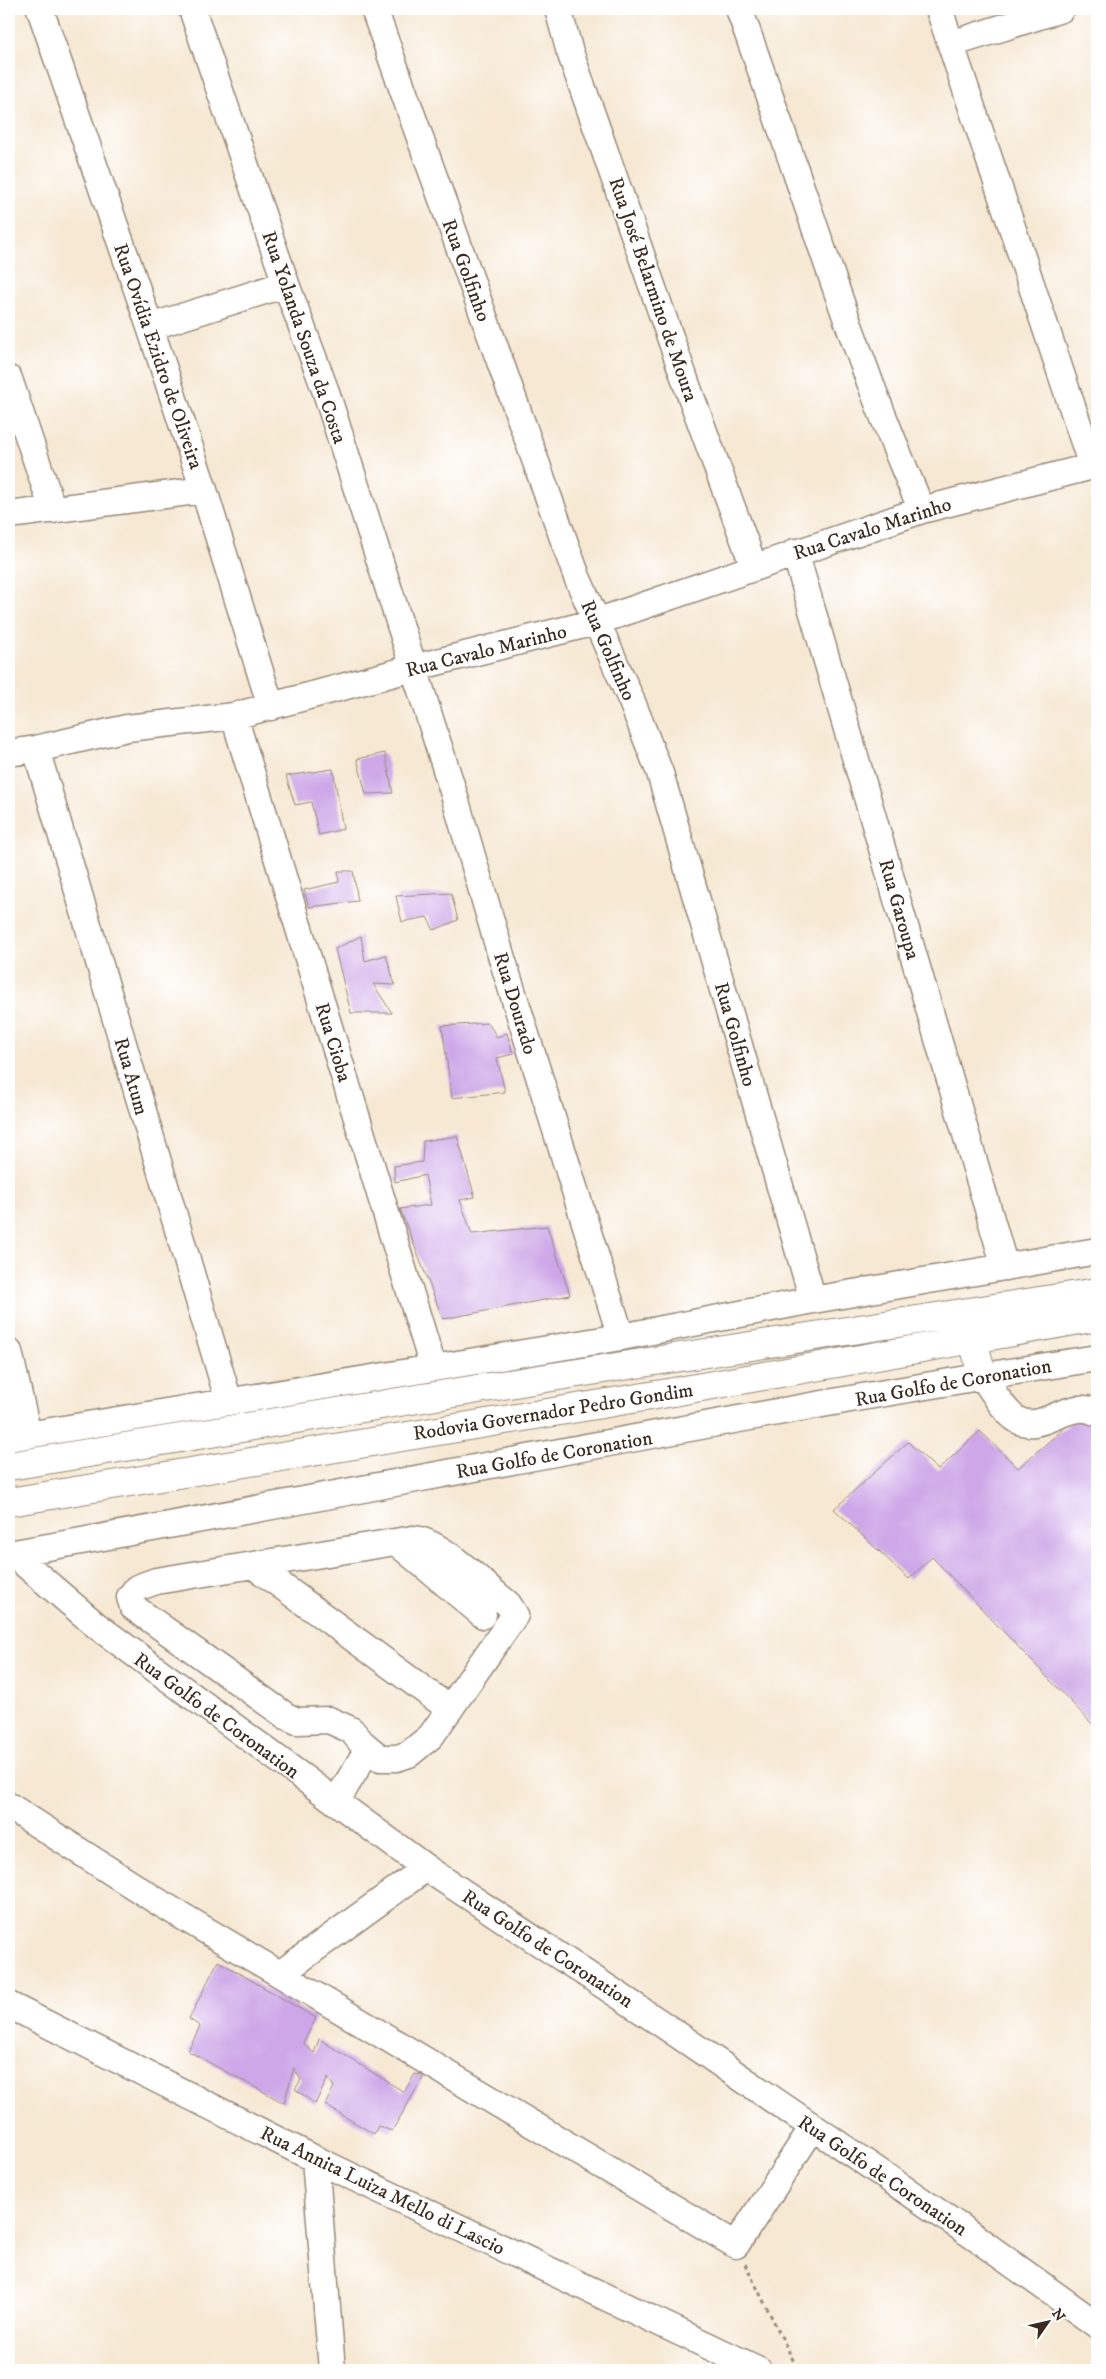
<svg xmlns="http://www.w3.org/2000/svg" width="1106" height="2379" viewBox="0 0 1106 2379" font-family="'IM FELL DW Pica',serif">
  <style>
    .building { fill: #cda7e8 }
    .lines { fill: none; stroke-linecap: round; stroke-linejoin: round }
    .minor-casing { stroke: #988978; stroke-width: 29 }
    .highway-casing { stroke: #988978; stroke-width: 30 }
    .path { stroke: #988978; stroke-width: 3; stroke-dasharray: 4 4; stroke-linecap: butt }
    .minor { stroke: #fff; stroke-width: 26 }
    .highway { stroke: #fff; stroke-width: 28 }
    .labels { text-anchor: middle; stroke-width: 4; stroke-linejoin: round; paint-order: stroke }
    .street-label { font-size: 20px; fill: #3b2a1e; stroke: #fff }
  </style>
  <rect width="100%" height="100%" fill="#fff"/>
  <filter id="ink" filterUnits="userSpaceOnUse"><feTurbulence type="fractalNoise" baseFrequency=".02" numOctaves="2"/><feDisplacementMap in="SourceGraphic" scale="10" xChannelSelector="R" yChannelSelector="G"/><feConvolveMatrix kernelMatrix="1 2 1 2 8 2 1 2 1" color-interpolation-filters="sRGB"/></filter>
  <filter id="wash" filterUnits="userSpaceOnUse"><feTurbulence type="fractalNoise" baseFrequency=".0096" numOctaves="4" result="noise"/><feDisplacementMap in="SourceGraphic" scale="20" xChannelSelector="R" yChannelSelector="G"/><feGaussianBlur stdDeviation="1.12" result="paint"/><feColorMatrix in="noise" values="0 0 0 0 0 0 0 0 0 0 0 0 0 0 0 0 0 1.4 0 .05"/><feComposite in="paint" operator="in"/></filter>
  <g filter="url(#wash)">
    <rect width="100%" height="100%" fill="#f6e8d3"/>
    <g id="blocks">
      <path class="building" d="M385,753L393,793L366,794L357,759Z
        M333,769L343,829L319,835L311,802L295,805L286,776Z
        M338,871H353L358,901L309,907L304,890L339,882Z
        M451,893L458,920L434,930L427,917L402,922L396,896Z
        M361,936L365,961L386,955L395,985L373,984L392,1013H351L335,949Z
        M488,1023L497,1037L507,1033L513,1054L497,1058L505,1092L452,1098L442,1026Z
        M457,1136L475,1197L460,1200L472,1234L547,1226L570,1295L443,1319L400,1209L431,1205L425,1175L395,1182L394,1166L422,1162L423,1141Z
        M1083,1412L1097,1427V1729L932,1557L909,1579L834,1509L908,1442L938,1470L980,1431L1018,1468Z
        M218,1961L316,2018L303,2043L314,2053L319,2039L404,2092L415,2074L424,2076L392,2131L378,2126L374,2134L325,2105L334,2087L328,2078L315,2104L295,2089L301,2080L294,2068L284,2103L188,2051L200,2026L189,2019Z"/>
    </g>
  </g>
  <g filter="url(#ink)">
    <use href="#blocks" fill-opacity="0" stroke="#988978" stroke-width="1"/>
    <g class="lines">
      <g class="minor-casing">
        <path id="minor" d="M40,9L150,327L204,490L271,707
          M192,9L286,284L326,392L453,791L500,952L621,1337
          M374,9L577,577L632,702L660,773L813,1300
          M558,9L569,49L689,391L754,567
          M739,9C800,176 850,347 922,510
          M939,9L1092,466
          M951,44L1061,9
          M150,327L286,284
          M9,379L53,510
          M9,515L204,490
          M795,552L1005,1267
          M234,716L433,1367
          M36,749L229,1402
          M9,753L36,749L127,728L234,716L413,668L596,622L922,510L1097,465
          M9,1352L28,1435
          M982,1376C992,1389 1002,1409 1016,1419C1041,1436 1070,1396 1097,1413
          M9,1438L621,1337L813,1300L1097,1251
          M413,1539C440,1540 486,1587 508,1604L515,1615L431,1736L409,1754L397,1758H380L362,1743L351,1730L329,1720L297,1721L286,1716L133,1607L130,1597L137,1588L156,1581Z
          M396,1542L483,1615
          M12,1553L97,1626L426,1868L659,2022L976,2238L1097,2325
          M9,1554C372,1490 733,1415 1097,1358
          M253,1565L450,1709
          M336,1802L368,1749
          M9,1806L160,1903L736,2245L813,2127
          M280,1974L426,1868
          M9,2005L315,2159L759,2370
          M315,2159L332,2370"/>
      </g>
      <g class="highway-casing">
        <path id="highway" d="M973,1339L982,1376
          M9,1466L533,1380L1097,1292
          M9,1502L662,1394L1097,1317"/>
      </g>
      <path class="path" d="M745,2264L798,2370"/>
      <use href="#minor" class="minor"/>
      <use href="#highway" class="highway"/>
    </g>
  </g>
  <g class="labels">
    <g class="street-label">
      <text transform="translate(467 270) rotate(70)" y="7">Rua Golfinho</text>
      <text transform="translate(654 289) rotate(71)" y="7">Rua José Belarmino de Moura</text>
      <text transform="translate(305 337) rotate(71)" y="7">Rua Yolanda Souza da Costa</text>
      <text transform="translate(159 356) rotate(71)" y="7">Rua Ovídia Ezidro de Oliveira</text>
      <text transform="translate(872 528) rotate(-18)" y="7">Rua Cavalo Marinho</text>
      <text transform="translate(486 650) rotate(-14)" y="7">Rua Cavalo Marinho</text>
      <text transform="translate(609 650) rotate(66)" y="7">Rua Golfinho</text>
      <text transform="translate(900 909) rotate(74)" y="7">Rua Garoupa</text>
      <text transform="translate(516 1003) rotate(73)" y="7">Rua Dourado</text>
      <text transform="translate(736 1034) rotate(74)" y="7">Rua Golfinho</text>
      <text transform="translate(334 1042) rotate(73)" y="7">Rua Cioba</text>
      <text transform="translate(132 1076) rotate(74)" y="7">Rua Atum</text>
      <text transform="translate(953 1382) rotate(-10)" y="7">Rua Golfo de Coronation</text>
      <text transform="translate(553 1411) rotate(-9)" y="7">Rodovia Governador Pedro Gondim</text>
      <text transform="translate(554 1454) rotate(-10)" y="7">Rua Golfo de Coronation</text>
      <text transform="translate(217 1715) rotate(36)" y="7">Rua Golfo de Coronation</text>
      <text transform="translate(548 1948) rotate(33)" y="7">Rua Golfo de Coronation</text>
      <text transform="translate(883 2175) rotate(34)" y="7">Rua Golfo de Coronation</text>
      <text transform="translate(383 2190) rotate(26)" y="7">Rua Annita Luiza Mello di Lascio</text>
    </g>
  </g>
  <rect width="1106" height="2379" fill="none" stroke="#fff" stroke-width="30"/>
  <g transform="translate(1048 2322) rotate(56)" stroke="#ffffff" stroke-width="4" paint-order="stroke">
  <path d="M0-4L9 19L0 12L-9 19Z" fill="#3b2a1e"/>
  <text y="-8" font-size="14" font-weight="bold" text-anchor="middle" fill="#3b2a1e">N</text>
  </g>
</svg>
